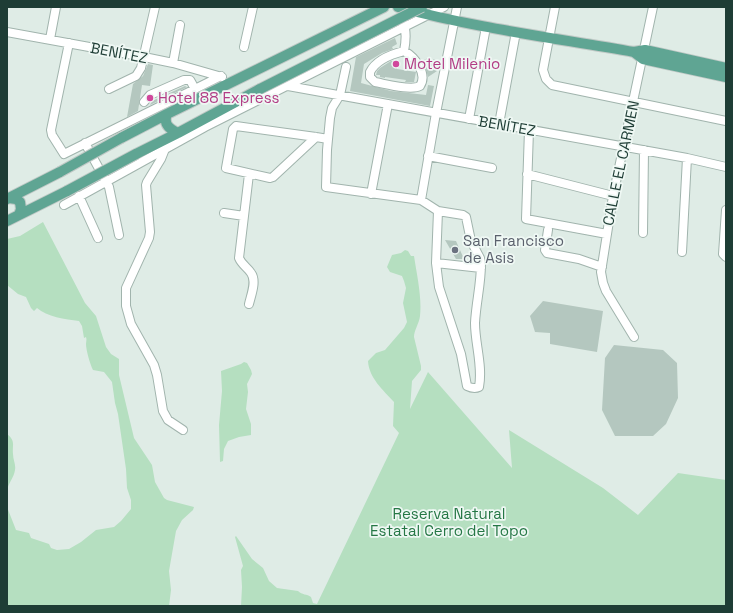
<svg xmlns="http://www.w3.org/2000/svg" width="733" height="613" viewBox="0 0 733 613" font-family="'Space Grotesk',sans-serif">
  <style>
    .green { fill: #b5dfc0 }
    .building { fill: #b4c7bf }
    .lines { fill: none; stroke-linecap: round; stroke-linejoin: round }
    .minor-casing { stroke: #a1b4ad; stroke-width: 10 }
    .major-casing { stroke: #c0c9c6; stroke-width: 12 }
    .minor { stroke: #fff; stroke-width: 8 }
    .major { stroke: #5fa593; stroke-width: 10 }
    .major-bridge-casing { stroke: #c0c9c6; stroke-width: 12; stroke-linecap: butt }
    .major-bridge { stroke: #5fa593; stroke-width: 10 }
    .hotel-dot { fill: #d1479c; stroke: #eff8f4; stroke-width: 1.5 }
    .worship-dot { fill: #6b7280; stroke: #eff8f4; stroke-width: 1.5 }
    .labels { text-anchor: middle; stroke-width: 3.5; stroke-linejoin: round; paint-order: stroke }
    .street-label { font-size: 15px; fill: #1e3d35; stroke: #eff8f4 }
    .hotel-label { font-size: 15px; fill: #b23c85; stroke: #eff8f4; text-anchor: start }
    .worship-label { font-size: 15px; fill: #5b616d; stroke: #eff8f4; text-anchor: start }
    .park-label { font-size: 15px; fill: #257745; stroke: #eff8f4 }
  </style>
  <rect width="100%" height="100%" fill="#dfece6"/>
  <path class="green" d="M43,222L85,303L96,316L106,347L111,354L119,359V375L134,438L152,465L155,482L164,498L167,500L194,507L193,510L182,520L176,531L169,571L171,590L169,606H7V507L16,530L29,533L31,538L49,544L51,548L57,550L69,549L81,542L96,530L114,527L121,521L131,509V500L127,488L126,469L118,414L115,403L112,382L104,372L93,370C90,364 86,350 86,344C86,342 87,340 86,337L84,338L82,326L79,321C65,319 47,317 37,308L34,311L31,308L26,297L18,294L7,285V239L20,236Z
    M405,250L408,251L411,256H414C417,276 422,297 420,316C419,324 414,330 414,337L421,366V370L412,381L410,409L428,372L512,468L509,430L603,488L638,515L678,473L726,480V606H241L242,587L241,570L243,566L235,537L236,536L252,559L263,568L269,581L277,588L298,591C302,595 307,594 311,597L313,603L317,604L399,433L393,426L394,402C383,390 369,378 368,361L376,353L385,350L404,328L407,322L403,303L406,288L404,281L402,276L390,272L387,267L392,255L401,253Z
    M244,362L247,363L251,370L252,374L247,384L248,392L246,409L251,424V435L239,437L228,441L224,449L223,461L220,462L219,425L222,391L221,371L241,364Z
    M7,434C16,441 12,445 13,454C13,460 16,464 15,470C14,478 8,483 7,491Z"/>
  <path class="building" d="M395,38L397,44L392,47L393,49L382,53L364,64L361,83L391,91L426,95L428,85L434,86L430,106L350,91L356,57Z
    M428,58L430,61L434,59L437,63L433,66L437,71L428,77L426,69L422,61Z
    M391,61L398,62L397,69L416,72L414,82H405L406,80L385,77V78L380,77V75H376L377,71L380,68Z
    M148,64L153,65L150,86L142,85L138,111L127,117L133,84L143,76Z
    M185,86L187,87L150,105L152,101Z
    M445,240L456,241L464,259H456Z
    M543,301L603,311L597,352L550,344V333L535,332L530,316Z
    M614,345L663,350L677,363L678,398L666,424L653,436H615L602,410L605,358Z"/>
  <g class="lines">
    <g class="minor-casing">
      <path id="minor" d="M555,7L543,70L546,79L552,85L726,121
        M403,22C407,31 406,41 404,51
        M7,32L144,57L173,63L222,77
        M50,39L56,7
        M69,43L51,130L52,135L64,154L221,76
        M244,47L253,7
        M404,51C415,57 428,74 420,86C411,91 386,84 375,82L370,77V72C376,60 392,54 404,51Z
        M173,63L180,25
        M346,67L340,95L332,108L330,118L327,150L326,187L421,200L438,211L463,215L466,217L471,241L480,258L481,264C481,284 476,303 475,323C475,344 483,366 479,387C475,389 471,388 467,386L461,354L439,287L436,263L438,211
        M288,86L687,158L726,167
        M109,89L136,76L141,68L155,7
        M144,102L150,95L184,80H190L195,89
        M469,119L486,27
        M499,124L516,32
        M529,130L526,219L607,234
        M316,137L273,177L270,178L226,168L233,129L236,126L316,137L328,139
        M85,143L109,187L119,235
        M165,149L161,159L147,182L146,185L150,232L149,238L126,288V306L131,324L154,365L157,375L163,411L168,420L183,430
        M428,156L492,168
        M527,174L613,196
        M371,194L388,104
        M79,196L98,238
        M421,200L436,113L457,7
        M64,205L205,127L444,7
        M726,210L723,254L726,257
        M224,213L244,216
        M548,230L545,250L547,253L579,259L602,267
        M643,233L644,150
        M682,252L687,158
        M436,263L481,268
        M249,304C251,295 257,281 251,273C247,267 242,265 239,258L249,174
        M634,337L606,291L603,283L601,272L613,196L653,7"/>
    </g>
    <g class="major-casing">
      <path id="major" d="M398,7C475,28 555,38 634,52L645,50L726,68
        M634,52L643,59L726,77
        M167,114C163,124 169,129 178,133
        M121,138L167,114L384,7
        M136,154L178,133L260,89
        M9,198L16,199L20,202L21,209L19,215
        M7,199L60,172
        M7,221L67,191"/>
    </g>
    <use href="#minor" class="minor"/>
    <use href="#major" class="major"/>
    <g class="major-bridge-casing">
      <path id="major-bridge" d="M260,89L422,7
        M60,172L121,138
        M67,191L136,154"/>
    </g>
    <use href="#major-bridge" class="major-bridge"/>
  </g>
  <g class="hotel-dot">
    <circle cx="396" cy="64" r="4"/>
    <circle cx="150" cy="98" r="4"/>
  </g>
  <circle class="worship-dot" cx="455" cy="250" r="4"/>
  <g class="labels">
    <g class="street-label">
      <text transform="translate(119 53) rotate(11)" y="5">BENÍTEZ</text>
      <text transform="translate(507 126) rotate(10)" y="5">BENÍTEZ</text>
      <text transform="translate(621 163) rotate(-78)" y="5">CALLE EL CARMEN</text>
    </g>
    <g class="hotel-label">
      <text x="404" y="69">Motel Milenio</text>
      <text x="158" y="103">Hotel 88 Express</text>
    </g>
    <g class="worship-label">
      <text x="463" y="246">San Francisco<tspan x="463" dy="17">de Asis</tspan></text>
    </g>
    <g class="park-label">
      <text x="449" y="519">Reserva Natural<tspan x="449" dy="17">Estatal Cerro del Topo</tspan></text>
    </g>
  </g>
  <rect width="733" height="613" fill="none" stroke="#1e3d35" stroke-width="16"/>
</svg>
